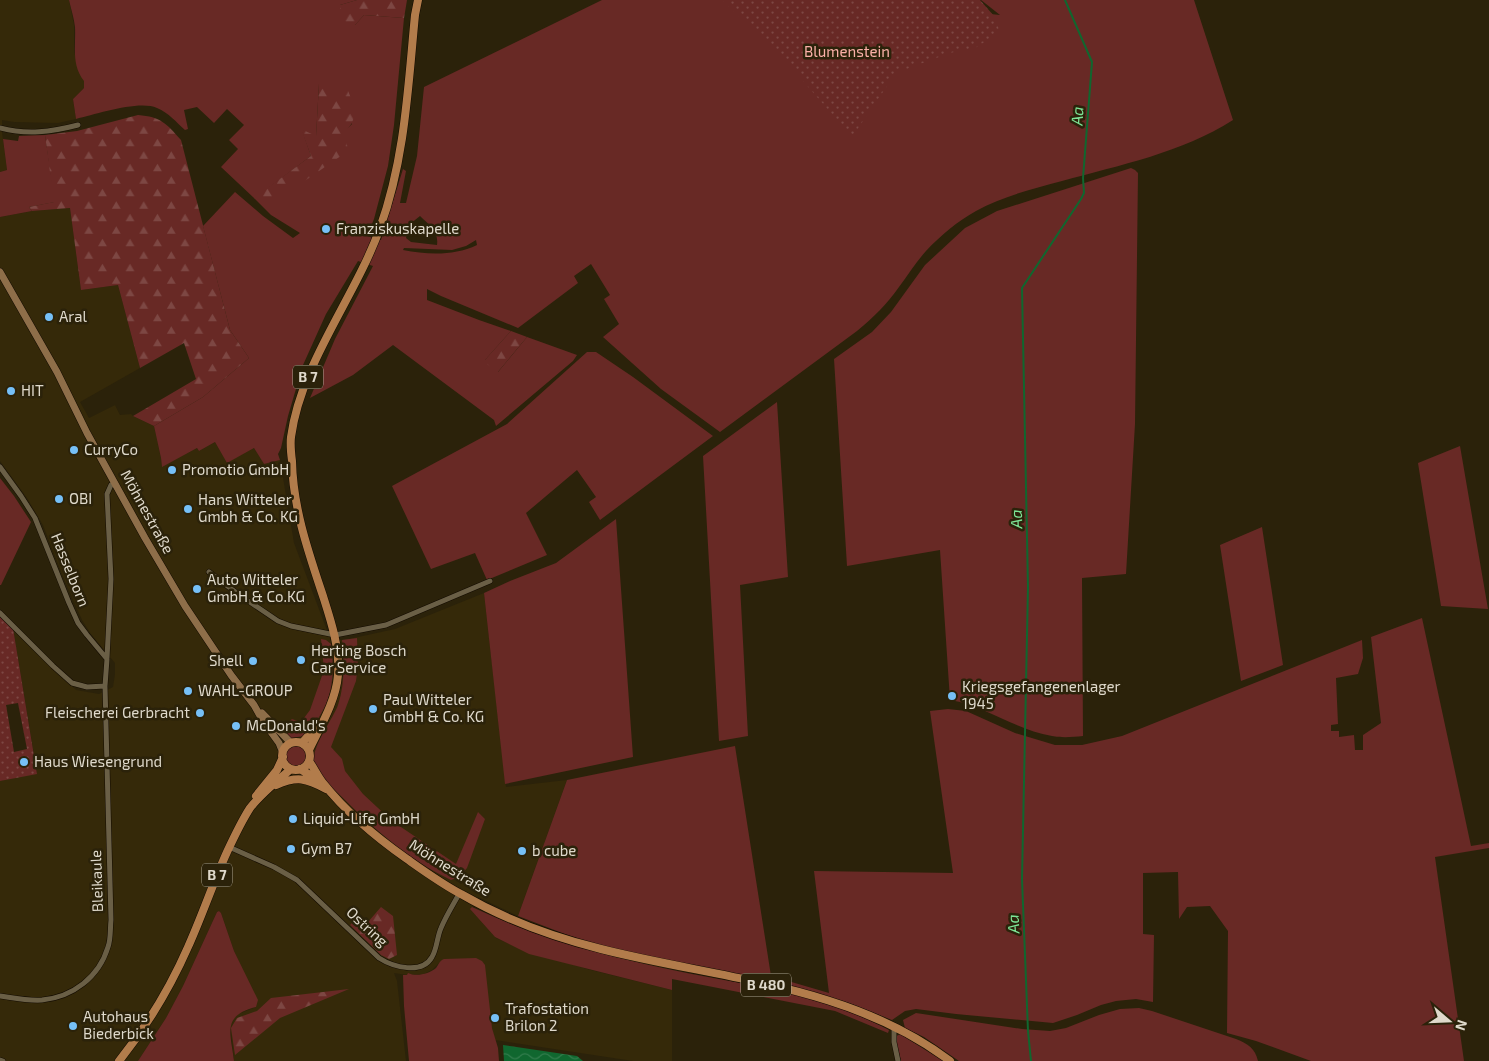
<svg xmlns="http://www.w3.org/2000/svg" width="1489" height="1061" viewBox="0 0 1489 1061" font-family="'Exo 2',sans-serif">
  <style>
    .built { fill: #352909 }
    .green { fill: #682925; fill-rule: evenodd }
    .forest { fill: url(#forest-firs) }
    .park { fill: url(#park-dots); fill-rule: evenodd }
    .water { fill: url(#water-waves) }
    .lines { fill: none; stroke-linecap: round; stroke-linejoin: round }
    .stream { stroke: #10672f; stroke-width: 2 }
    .street-casing { stroke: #130b00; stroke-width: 6 }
    .secondary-casing { stroke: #130b00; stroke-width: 8 }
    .primary-casing { stroke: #130b00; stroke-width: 9 }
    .street { stroke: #6a5f46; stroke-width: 5 }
    .secondary { stroke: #8e6e49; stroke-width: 7 }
    .primary { stroke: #b27c4b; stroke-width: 8 }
    .poi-dot { fill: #76c0f7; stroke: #2b220a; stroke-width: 2 }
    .labels { text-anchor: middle; stroke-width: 5; stroke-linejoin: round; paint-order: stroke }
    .shield { fill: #2b220a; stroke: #a9a291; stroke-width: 1 }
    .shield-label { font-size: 14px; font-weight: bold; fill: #dfd9cb }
    .park-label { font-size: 15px; fill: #fbb0a8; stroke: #2b220a }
    .poi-label { font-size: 15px; fill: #dfd9cb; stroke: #2b220a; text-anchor: start }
    .street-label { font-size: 15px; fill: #dfd9cb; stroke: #2b220a }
    .water-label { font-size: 16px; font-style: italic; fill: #7de495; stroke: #2b220a }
  </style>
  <defs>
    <pattern id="forest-firs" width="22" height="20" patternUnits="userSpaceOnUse" patternTransform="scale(1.25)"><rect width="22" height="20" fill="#682925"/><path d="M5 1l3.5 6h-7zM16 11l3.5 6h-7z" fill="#7d4743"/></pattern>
    <pattern id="park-dots" width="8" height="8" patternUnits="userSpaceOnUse" patternTransform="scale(1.25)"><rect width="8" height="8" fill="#682925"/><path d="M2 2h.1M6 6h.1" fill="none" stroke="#7d4743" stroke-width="1.8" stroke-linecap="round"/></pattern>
    <pattern id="water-waves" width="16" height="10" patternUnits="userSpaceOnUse" patternTransform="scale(1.25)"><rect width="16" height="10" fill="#10672f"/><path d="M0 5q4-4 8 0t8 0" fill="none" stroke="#327c4c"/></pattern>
  </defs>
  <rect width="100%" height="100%" fill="#2b220a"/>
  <path class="built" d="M0,0H69L74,25V52L84,80V88L73,99L76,119L58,123L14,122L2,120V132L7,170L0,172Z
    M70,208L81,290L118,285L140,368L80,402L89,418L115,405L120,415L131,414L133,416L154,426L161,458L162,466L197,448L199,451L215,442L227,462L254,448L264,464L280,460L294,543L331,641L349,639L395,629L484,593L506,787L567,780L518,916L478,897L471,910L496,938L512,945L587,969L672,990V1061H633L495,1040L492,1028L441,961L432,970L424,974L407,975L394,973L397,981L406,1061H234L230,1026L233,1019L238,1014L256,1007L243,971L234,951L221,913L219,911L217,912L183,986L166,1018L138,1061H0V781L37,773L13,628L76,690L99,694L113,687L115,674V663L91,634L82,620L62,574L43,525L27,498L0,461V217L32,211Z"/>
  <path class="green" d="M69,0H357L340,5L355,25L364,15L404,18L394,125L388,166L374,219L367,236L381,240L403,169L406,171L400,203H406L417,156L424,87L602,0H858L1000,15L981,0H1194L1233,120C1181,153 1120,165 1062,181C1033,189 1003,196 976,211C958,221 941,235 926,251C916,262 908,275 899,287C887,304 873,318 857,331L720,432L661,389L603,337L619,324L604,299L610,295L591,264L574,276L578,283L518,328L441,296L427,289V300L479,320L511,331L485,360L498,372L527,337L577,355L573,361L496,426L494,420L393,345L353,375L310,398L335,339L373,266L358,261L326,314L303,365L288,416L281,448L278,454L280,460L264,464L254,448L227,463L215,442L199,451L197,448L162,467L161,458L154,426L203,397L249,358L230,330L203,226L235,192L263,216L293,238L300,233L271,215L254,198L221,167L238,149L229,140L244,125L227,109L214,123L197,107L184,110L188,129L185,130C176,122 169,113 157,108C139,100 97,114 76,119L73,99L84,88V81C71,64 76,47 75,27C74,18 71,9 69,0ZM319,84L352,124L344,132L255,198L311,156L302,130L316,137ZM420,216C429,225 439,231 437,245L411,242L406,238L410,224ZM476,240L477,245C454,256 428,255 403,250L404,248L452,250L466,246Z
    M45,135L55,202L29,207L32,211L0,217V172L7,170L3,139L18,141L19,136Z
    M1131,168L1135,170L1138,173L1135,424L1126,574L1082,578L1083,736C1073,737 1062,738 1052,736C1016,730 986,706 950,700L940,550L847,566L834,359L872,332L891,312L925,265L965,228L997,211Z
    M587,352H596L633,377L713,436L600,520L589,502L596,497L577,470L526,513L547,555L487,580L475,553L431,569L392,486L507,424Z
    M777,402L788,577L740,585L748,736L719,741L703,456Z
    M1460,446L1488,609L1441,606L1418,463Z
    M0,478L14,496L31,522L1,585H0Z
    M616,519L633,757L505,784L484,593L510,581L556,563Z
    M1262,527L1283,665L1241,681L1220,545Z
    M1422,618L1471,846L1489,843V848L1435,857L1464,1061H1311L1256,1041L1227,1033L1228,931L1210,906L1187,907L1179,919L1178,872L1143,873V934L1154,935L1153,1002L1136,999L1116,1001L1101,1005L1077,1015L1053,1023L956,1014L916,1009L905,1011L892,1020L849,1003L793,986L659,959L601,946L570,936L518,916L567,780L735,746L771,976L829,993L814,871L953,873L930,711L948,709L966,711L1015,733L1055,745H1082L1122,736L1362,640L1363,658L1358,674L1336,678L1338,724L1331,725V731H1339V737L1354,735L1355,750H1363V735L1381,723L1371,637Z
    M357,638L358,665L356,681L331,747L342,759L345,771L363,794L392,821L456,864L478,812L485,819L467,868L459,877L451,880C409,860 374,829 342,797C332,787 316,775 314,761C312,746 333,719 338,705C345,684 344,662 342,640Z
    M321,639L326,640L331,644C336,682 331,708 304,736L291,738L281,728L292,719L301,722L310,710L324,670Z
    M285 756a11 11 0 1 1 22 0a11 11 0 1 1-22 0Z
    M472,907C493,916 513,926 535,933C577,948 620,959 663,968C718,980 776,987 829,1005C850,1011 869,1020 889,1030L888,1033L835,1011L672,979V990L529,954L495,937L470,909Z
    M219,911L221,913L234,951L258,1000L256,1007C221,1016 231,1033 234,1061H138L166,1018L183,986L217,912Z
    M476,958L482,961L485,965L492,1028L498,1048L499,1061H409L404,1006L403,975H407L408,973C416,977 429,974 436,968C439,964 439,961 444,959Z
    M1139,1008L1152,1011L1236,1039C1248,1044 1255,1048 1258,1061H959L924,1037L905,1028L903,1020L916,1013L1022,1029L1050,1031L1066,1028L1099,1015L1120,1009Z
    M900,1034L943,1061H901L895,1037Z"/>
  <path class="forest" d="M357,0H407L404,18L364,15L355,25L347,24L340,17V5Z
    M319,84L346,85C353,105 361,115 345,132L348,151L270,205L254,198L311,156L301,129L316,136Z
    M138,115C161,117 166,123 181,140L230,330L249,358L203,397L154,426L133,416L196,379L184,343L140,368L118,285L81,290L70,208L32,211L29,207L54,202L45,135L77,131Z
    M511,331L527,337L497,373L484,361Z
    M381,907L393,916L397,955L389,959L381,955L350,925L353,922L362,929Z
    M349,989L280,1018L235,1055L231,1028L237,1018L257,1011L271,998Z"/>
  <path class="park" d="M722,0H980L994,16L1000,32L972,50H961L947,54L896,73L852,137L789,65Z
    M0,617L13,628L37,774L0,781ZM18,703L27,749L14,752L6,705Z"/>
  <path class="water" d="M503,1045L577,1056L583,1061H504Z"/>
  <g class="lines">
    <path class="stream" d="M1031,1061L1028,1031L1022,879L1028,587L1022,288L1081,199L1084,193L1083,178L1092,62L1065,0"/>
    <g class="street-casing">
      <path id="street" d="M0,128C27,135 51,132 78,125
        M0,467L21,496L35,518L69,603L78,623L87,635L107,659L105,686L111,920C110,929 111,939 108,947C99,977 73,997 42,1000C28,1001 14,998 0,996
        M209,572L238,594L278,621L291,626L335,635L386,625L490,581
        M0,613L53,666L72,683L87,687L105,686
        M107,658L111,579L107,494L111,485L115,483
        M229,847L274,867L297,880L379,958C393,967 422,975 432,957C437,949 437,937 441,928C446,916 453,905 459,894
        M894,1027V1042L898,1061
        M0,1060L3,1061"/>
    </g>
    <g class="secondary-casing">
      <path id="secondary" d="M0,272L57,372L87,433L145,538L185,606L231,675L254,705L263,721L279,743L283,753
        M262,713L291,743"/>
    </g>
    <g class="primary-casing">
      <path id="primary" d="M282 756a14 14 0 1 1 28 0a14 14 0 1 1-28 0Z
        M302,743L317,726
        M309,750C320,727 336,701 338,675C340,648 331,621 323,596C308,551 293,508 292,461C291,453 290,445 291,437C301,363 355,298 380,228C405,159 408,87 415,15L418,0
        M309,761C314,768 318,777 323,783C346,812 377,838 407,859C424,871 442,884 461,894C504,919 553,937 601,949C719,979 850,985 950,1061
        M300,769L320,781
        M276,785C297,776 306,778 326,789
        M256,796L277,770L283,757
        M119,1061C147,1026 170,988 188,947C202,916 213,883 227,852C234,837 241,822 250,808C262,793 277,781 291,769"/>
    </g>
    <use href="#street" class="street"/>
    <use href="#secondary" class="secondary"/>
    <use href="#primary" class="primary"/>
  </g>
  <g class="poi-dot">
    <circle cx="326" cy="229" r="5"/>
    <circle cx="49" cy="317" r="5"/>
    <circle cx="11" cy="391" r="5"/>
    <circle cx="74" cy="450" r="5"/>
    <circle cx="172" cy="470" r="5"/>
    <circle cx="59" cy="499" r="5"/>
    <circle cx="188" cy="509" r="5"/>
    <circle cx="197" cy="589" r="5"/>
    <circle cx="301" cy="660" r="5"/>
    <circle cx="253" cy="661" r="5"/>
    <circle cx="188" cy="691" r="5"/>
    <circle cx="952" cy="696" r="5"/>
    <circle cx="373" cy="709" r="5"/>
    <circle cx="200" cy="713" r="5"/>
    <circle cx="236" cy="726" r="5"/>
    <circle cx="24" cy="762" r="5"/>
    <circle cx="293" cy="819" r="5"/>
    <circle cx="291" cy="849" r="5"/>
    <circle cx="522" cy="851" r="5"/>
    <circle cx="495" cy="1018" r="5"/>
    <circle cx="73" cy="1026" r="5"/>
  </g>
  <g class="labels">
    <g class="shield">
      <rect x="293" y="365.5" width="30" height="23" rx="4"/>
      <rect x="202" y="863.5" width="30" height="23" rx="4"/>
      <rect x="741" y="973.5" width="50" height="23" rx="4"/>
    </g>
    <g class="shield-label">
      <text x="308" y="382">B 7</text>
      <text x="217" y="880">B 7</text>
      <text x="766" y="990">B 480</text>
    </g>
    <g class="park-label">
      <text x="847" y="57">Blumenstein</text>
    </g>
    <g class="poi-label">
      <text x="336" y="234">Franziskuskapelle</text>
      <text x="59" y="322">Aral</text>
      <text x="21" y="396">HIT</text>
      <text x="84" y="455">CurryCo</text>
      <text x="182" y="475">Promotio GmbH</text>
      <text x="69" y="504">OBI</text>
      <text x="198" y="505">Hans Witteler<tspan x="198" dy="17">Gmbh &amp; Co. KG</tspan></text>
      <text x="207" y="585">Auto Witteler<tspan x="207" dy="17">GmbH &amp; Co.KG</tspan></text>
      <text x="311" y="656">Herting Bosch<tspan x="311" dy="17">Car Service</tspan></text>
      <text x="243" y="666" text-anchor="end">Shell</text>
      <text x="962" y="692">Kriegsgefangenenlager<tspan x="962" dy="17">1945</tspan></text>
      <text x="198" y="696">WAHL-GROUP</text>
      <text x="383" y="705">Paul Witteler<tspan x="383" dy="17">GmbH &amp; Co. KG</tspan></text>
      <text x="190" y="718" text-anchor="end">Fleischerei Gerbracht</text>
      <text x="246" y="731">McDonald's</text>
      <text x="34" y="767">Haus Wiesengrund</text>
      <text x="303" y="824">Liquid-Life GmbH</text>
      <text x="301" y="854">Gym B7</text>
      <text x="532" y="856">b cube</text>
      <text x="505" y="1014">Trafostation<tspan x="505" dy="17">Brilon 2</tspan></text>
      <text x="83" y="1022">Autohaus<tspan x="83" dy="17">Biederbick</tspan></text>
    </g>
    <g class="street-label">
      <text transform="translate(147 512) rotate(61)" y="5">Möhnestraße</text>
      <text transform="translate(70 570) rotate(68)" y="5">Hasselborn</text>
      <text transform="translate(450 868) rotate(32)" y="5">Möhnestraße</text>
      <text transform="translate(97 881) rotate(-92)" y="5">Bleikaule</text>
      <text transform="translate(367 927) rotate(43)" y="5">Ostring</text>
    </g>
    <g class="water-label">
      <text transform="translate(1077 116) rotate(-87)" y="6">Aa</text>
      <text transform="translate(1016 519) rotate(-91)" y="6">Aa</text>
      <text transform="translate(1013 924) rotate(-93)" y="6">Aa</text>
    </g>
  </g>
  <g transform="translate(1449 1021) rotate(109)" stroke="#2b220a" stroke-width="4" paint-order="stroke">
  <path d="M0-4L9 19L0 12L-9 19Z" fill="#dfd9cb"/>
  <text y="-8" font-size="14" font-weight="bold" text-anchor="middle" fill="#dfd9cb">N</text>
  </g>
</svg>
